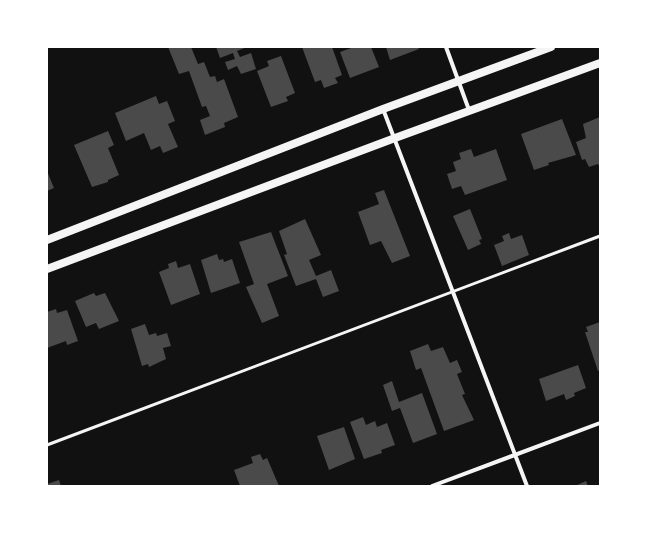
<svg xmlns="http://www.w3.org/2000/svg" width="647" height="533" viewBox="0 0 647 533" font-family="Arial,sans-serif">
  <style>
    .building { fill: #4a4a4a }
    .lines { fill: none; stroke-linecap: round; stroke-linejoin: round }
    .service { stroke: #f5f5f5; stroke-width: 3 }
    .minor { stroke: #f5f5f5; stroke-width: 4 }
    .secondary { stroke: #f5f5f5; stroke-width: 8 }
  </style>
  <rect width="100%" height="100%" fill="#111"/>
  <path class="building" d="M168,47H191L198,64L204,62L210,77L215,76L217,82L224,79L238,117L224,123L225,127L205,135L200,120L210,116L206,106L202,107L189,71L179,74Z
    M216,47H247L237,51L240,57L251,53L256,69L241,74L237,66L228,70L225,62L235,59L233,53L220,58Z
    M302,47H332L342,75L335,78L338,83L324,88L321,80L315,82Z
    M354,47H371L379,67L350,78L340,52Z
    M386,47H418L419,49L390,60Z
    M281,56L295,93L286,97L288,101L271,107L257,71L269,66L267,61Z
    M156,96L159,104L167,101L175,121L168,124L178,147L163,153L160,146L151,150L144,133L126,141L115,113Z
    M600,117V168L598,164L589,167L585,159L582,160L576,142L586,138L583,124Z
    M562,119L576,155L548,163L549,165L534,170L521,134Z
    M108,131L114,145L108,148L119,175L108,180V182L92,187L74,145Z
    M471,149L474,157L496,149L507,180L465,195L461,186L452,189L447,174L456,171L453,162L461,159L459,153Z
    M47,171L54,188L47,191Z
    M384,190L410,256L392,263L381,241L370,245L358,212L379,204L375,193Z
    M470,209L482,239L479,240L481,244L468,250L453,216Z
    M305,219L321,255L309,260L316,276L331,270L339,291L323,297L316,279L296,286L284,255L287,254L279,231Z
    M271,232L288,276L267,284L279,316L262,323L246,287L254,284L239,242Z
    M509,233L511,239L522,235L529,255L502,266L494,245L504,241L502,236Z
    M217,254L219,260L223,259L224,262L232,259L240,283L211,293L201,260Z
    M176,261L178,268L190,264L200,294L171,305L159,272L169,268L168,264Z
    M94,293L96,296L105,293L119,321L99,329L96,323L86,327L75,301Z
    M56,309L57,313L67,310L78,341L67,345L66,341L47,348V312Z
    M600,322V370L598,371L585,332H588L586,327Z
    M145,324L149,335L156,333L157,336L167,333L171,346L163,348L166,359L149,367L148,364L142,366L131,329Z
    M428,344L431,351L443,347L450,363L457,360L462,372L457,374L465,394L462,395L474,420L444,431L421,368L416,370L410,351Z
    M578,365L586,388L574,393L575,396L566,400L564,394L546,401L539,379Z
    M392,381L399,402L422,393L437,434L413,443L400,408L392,411L383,385Z
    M363,417L366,425L375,421L377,427L387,423L395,445L381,450L382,453L364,459L350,422Z
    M344,427L355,459L329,470L317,436Z
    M260,454L263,460L267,458L279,486H240L234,470L253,463L251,457Z
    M59,480L61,486H47V484Z
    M586,481L588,486H575Z"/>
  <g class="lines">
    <path class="service" d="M47,445L600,236"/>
    <path class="minor" d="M446,47L469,110
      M383,109L527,486
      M432,486L600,423"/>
    <path class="secondary" d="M47,240L383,109L551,47
      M47,269L395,138L600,63"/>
  </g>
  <rect width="647" height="533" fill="none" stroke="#ffffff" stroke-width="96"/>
</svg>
